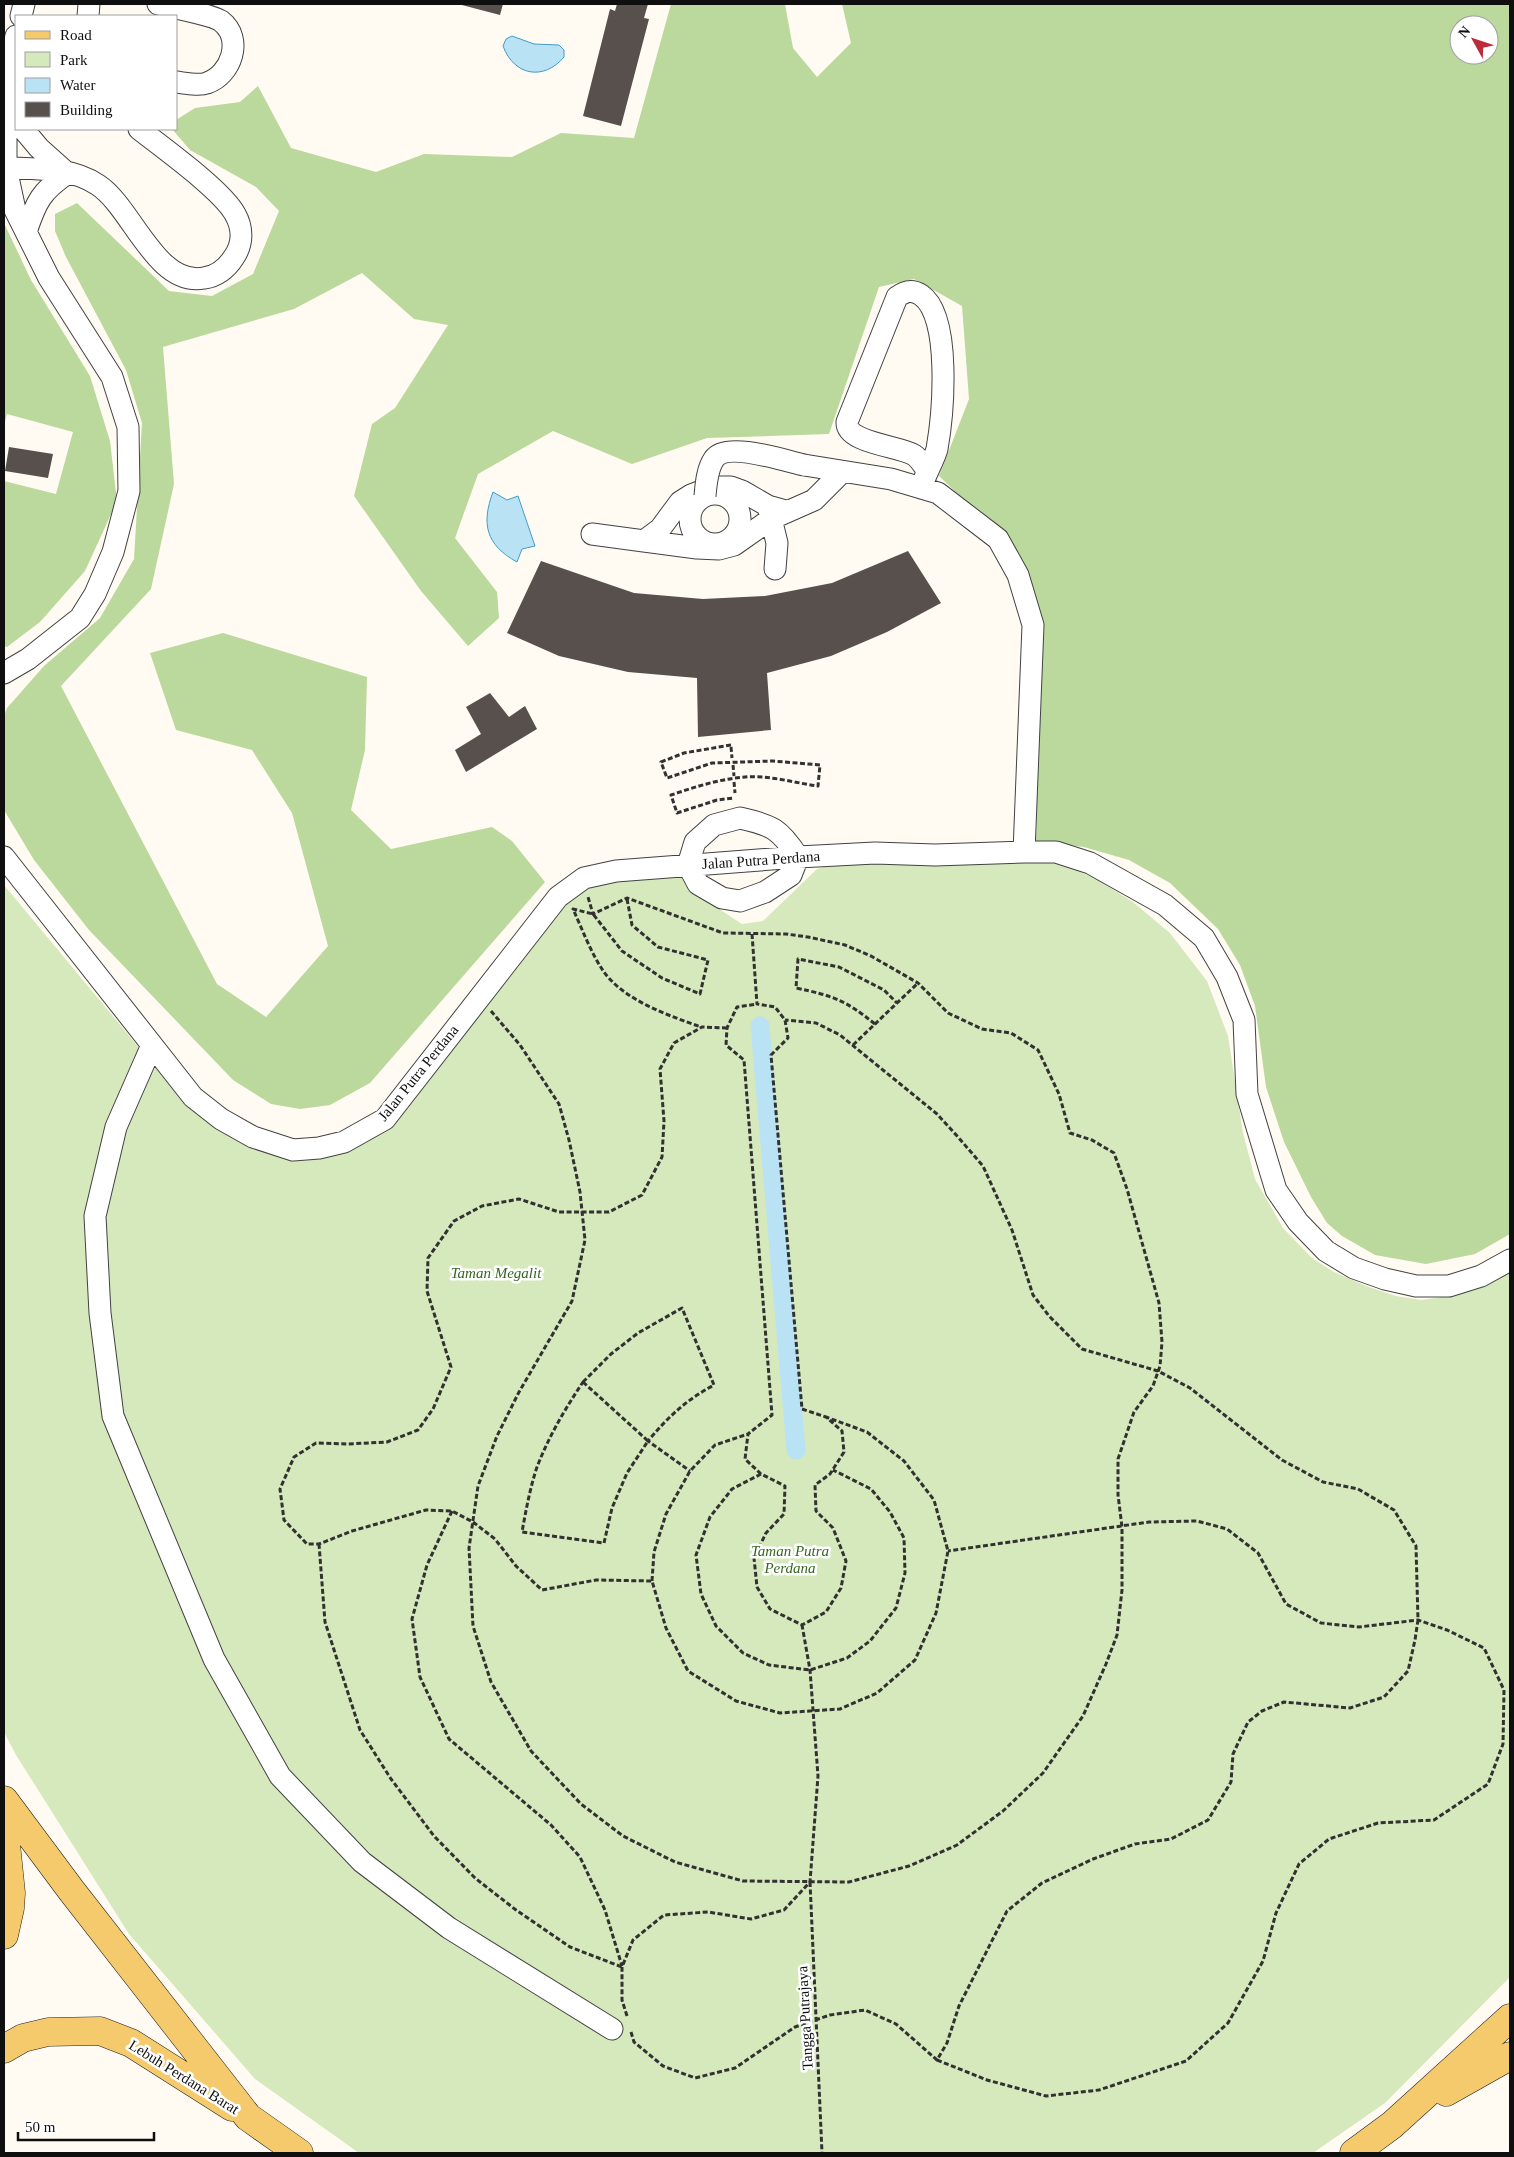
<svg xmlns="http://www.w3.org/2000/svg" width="1514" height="2157" viewBox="0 0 1514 2157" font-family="Georgia,serif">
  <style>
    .green { fill: #d6e9bc }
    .forest { fill: #bbd99c; fill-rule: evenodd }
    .water { fill: #b9e2f4; stroke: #429cc9 }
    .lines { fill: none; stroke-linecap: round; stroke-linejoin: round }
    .canal { stroke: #b9e2f4; stroke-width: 19 }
    .building { fill: #58504c }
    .minor-casing { stroke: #424242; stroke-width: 23 }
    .major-casing { stroke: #202020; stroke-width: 29 }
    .path { stroke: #313131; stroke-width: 3; stroke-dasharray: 5 2.5; stroke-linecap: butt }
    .minor { stroke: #fff; stroke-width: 21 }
    .major { stroke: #f4ca6d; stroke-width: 28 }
    .minor-bridge-casing { stroke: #424242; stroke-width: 23; stroke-linecap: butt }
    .minor-bridge { stroke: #fff; stroke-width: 21 }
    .labels { text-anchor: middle; stroke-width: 5; stroke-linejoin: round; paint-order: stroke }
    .street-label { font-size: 15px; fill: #0f0f0f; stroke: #fff }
    .park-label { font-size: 15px; font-style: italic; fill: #346621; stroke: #fff }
  </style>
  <rect width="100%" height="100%" fill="#fffbf2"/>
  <path class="green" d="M843,861H1025L1063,864L1098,880L1133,902L1170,933L1207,981L1228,1036L1243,1133L1255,1179L1283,1228L1312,1258L1334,1272L1366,1286L1396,1296L1421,1300L1450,1296L1481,1287L1510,1273V1977L1385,2103L1313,2153H359L255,2079L129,1934L16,1755L4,1732V885L180,1097L236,1140L271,1153L371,1134L546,920L593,883L667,871L686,878L702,890L722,911L742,924L763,921L817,869Z"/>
  <path class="forest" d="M671,4H785L793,48L817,77L851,43L842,4H1510V1234L1475,1254L1426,1264L1375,1255L1342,1236L1327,1223L1311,1197L1284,1142L1266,1087L1255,1006L1240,965L1218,929L1170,883L1129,860L1084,847L1036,841L1041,632L1001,535L939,476L969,399L962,306L914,279L879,287L829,434L707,438L632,464L553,431L478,474L455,538L497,592L499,618L468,646L421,591L354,496L372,424L395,408L448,325L414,319L362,273L294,309L163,347L174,484L151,589L61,686L217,984L266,1017L328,946L292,813L252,750L176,730L150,653L223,633L367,677L365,750L351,810L391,849L492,827L512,841L545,882L370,1083L330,1105L300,1109L271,1104L233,1080L89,930L34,860L4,810V716L7,708L44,666L100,618L134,559L142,423L126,370L66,257L55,231V214L77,203L169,291L212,296L253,274L279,211L256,187L190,150L172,129H176V120L195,108L240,102L258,86L291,148L376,172L424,154L512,157L561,133L634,138ZM1459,25H1489V55H1459Z
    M4,223L31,280L90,376L110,441L117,501L85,571L40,622L7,647L4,646V481L56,494L73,432L7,414L4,426Z"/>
  <path class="water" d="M512,36L534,44L559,45L564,50V57C544,81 514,76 503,46L506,39Z
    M493,492L507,500L518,496L535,546L522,549L517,562C486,545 481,524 493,492Z"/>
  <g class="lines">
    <path class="canal" d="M760,1026L796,1450"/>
  </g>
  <path class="building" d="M458,4H503L500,15Z
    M617,4H648L644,18L649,19L621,126L583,116L610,9L615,11Z
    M9,447L53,454L48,478L5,471Z
    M908,551L941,603L887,632L831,656L767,673L771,730L698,737L697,678L628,672L559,656L507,633L541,561L634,593L703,599L765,596L832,583Z
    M490,693L509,717L525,706L537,729L466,772L455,750L481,734L466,707Z"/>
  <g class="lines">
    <g class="minor-casing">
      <path id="minor" d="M158,4C171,7 213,15 221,21C244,39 231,75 207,83C199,86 185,83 176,82
        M21,16L24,4
        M88,16L89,4
        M23,129L39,148L67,173
        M6,168C38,169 71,167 98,185C132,207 156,287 204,278C218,276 227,268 234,257C243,244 243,228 235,214C222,190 163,148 139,129
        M26,232C36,202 41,191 68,173
        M804,465L891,479L938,493L998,539L1018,575L1033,625L1024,852
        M921,488C925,475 934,460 937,449C943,415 952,316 921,295C912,289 905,291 897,297L847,422C846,443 899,446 914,455C919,458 923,465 927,470
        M690 519a25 25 0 1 1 50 0a25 25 0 1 1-50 0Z
        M768,506L777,543L775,569
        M786,511L768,506L742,491L731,487H712L691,495L680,502L660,529L644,541L697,548L719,549L734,545L771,519L814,500L842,472
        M592,534L644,541
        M4,673L28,659L80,618L95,594L113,552L129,491L128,427L112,377L49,278L15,210L6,168V102L7,74L16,36
        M740,818C772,825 780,829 798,857L791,875L765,892L740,901L722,898L698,884L688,865L695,842L714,825Z
        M4,857L193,1097L221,1119L253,1137L293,1150L319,1148L344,1142L385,1119L558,897L584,878L616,871L798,857L875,853L935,855L1024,852H1056L1090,863L1165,905L1204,938L1227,977L1244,1020L1247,1094L1276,1190L1298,1222L1326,1251L1354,1268L1385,1279L1416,1286H1449L1481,1276L1510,1260
        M152,1045L116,1127L95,1216L100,1313L113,1416L214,1659L280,1776L362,1862L449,1928L612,2029"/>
    </g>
    <g class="major-casing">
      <path id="major" d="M4,1800L71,1890L248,2117L299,2153
        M4,1825L11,1893L10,1908L4,1935
        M4,2049L23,2038L48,2032L100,2031L131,2043L232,2107
        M1446,2092L1510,2056
        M1354,2153L1392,2125L1510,2018"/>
    </g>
    <path class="path" d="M731,745L684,753L661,762L667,778L712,763L773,761L820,765L818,786C795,783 769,775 745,777C719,779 695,787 671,795L677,813L717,800L734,798
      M731,747L732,758
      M733,765L734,776
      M734,782L735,793
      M627,899L632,925L658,947L708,960L700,994L662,978L622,951L593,914L573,909C582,929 592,955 604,972C625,1001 670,1016 701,1027
      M752,934L757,1004L775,1007L785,1020L788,1038L771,1055L802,1409L826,1417L842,1431L844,1452L830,1474L815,1485L816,1511L833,1528L846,1561L841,1588L826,1612L802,1625L770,1609L757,1587L754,1558L766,1533L784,1514L785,1486L761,1474L745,1459L748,1434L772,1415L744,1060L726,1045L727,1028L737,1007L757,1004
      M491,1011L520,1045L559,1104L569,1140L580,1192L585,1240L572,1301L519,1392L497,1436L478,1486L469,1548L473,1626L491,1682L531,1751L581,1804L623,1836L675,1862L743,1881L849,1882L909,1866L957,1845L1003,1811L1043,1773L1083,1716L1106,1664L1117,1635L1122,1590V1527L1118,1495V1459L1134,1412L1153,1386L1160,1366L1162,1342L1159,1303L1127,1189L1114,1153L1092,1140L1070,1133L1059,1094L1038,1050L1011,1033L982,1029L948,1013L918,983L871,956L845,945L808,937L786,934L723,933L627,898L593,914L588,897
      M875,1024C845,1000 834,996 796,988L798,959L839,967L884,990L897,1003
      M727,1028L702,1027L674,1043L660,1069L664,1121L662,1157L642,1195L609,1212H559L519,1199L482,1206L454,1221L428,1258L427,1291L451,1367L433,1409L418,1430L387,1442L347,1444L316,1443L294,1457L280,1489L284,1520L307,1544H319L352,1531L426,1510L452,1511L473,1522L495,1539L516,1566L542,1590L596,1580L652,1581L666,1628L688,1671L736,1701L780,1713L840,1709L877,1693L915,1660L936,1613L948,1551L934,1500L904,1461L867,1432L826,1417
      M853,1045L918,983
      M583,1382L648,1441L627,1473L612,1508L604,1543L522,1532C526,1510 530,1488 537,1467C549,1436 565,1409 583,1382Z
      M583,1382L611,1354L638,1333L682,1308L714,1385C686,1400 668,1417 648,1441L690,1471
      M761,1474L732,1489L710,1517L696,1555L701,1594L716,1626L743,1653L769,1665L810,1670L847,1658L870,1641L896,1608L905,1573L904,1538L890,1512L871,1489L833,1470
      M452,1511L427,1565L412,1619L420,1677L449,1739L551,1825L580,1857L605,1910L622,1966
      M319,1544L325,1622L360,1730L391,1779L434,1836L475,1878L516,1910L570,1947L622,1967
      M652,1581L654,1552L666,1514L690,1471L715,1445L748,1434
      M810,1882L822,2153
      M627,2016L622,2000V1967L633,1940L664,1915L708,1912L751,1919L784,1910L810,1882L818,1776L810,1670L802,1625
      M631,2032L634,2042L663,2066L695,2078L735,2068L795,2027L830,2015L865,2010L896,2024L937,2060L947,2043L959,2006L1007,1911L1042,1883L1093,1859L1135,1844L1171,1839L1208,1820L1231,1782L1233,1754L1248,1722L1262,1711L1284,1702L1350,1708L1384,1697L1408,1671L1415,1640L1418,1620L1416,1546L1394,1510L1358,1489L1323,1482L1282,1460L1190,1388L1158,1371L1082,1349L1049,1316L1033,1295L1012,1230L983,1166L958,1137L937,1114L840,1035L816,1023L785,1020
      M937,2060L987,2080L1046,2096L1099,2090L1186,2061L1228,2023L1263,1961L1276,1913L1299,1864L1329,1839L1378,1823L1434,1820L1488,1784L1503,1744L1504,1690L1484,1648L1447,1630L1418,1620L1359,1627L1321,1623L1286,1604L1258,1553L1227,1529L1197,1521L1149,1522L948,1551"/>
    <use href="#minor" class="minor"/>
    <use href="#major" class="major"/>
    <g class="minor-bridge-casing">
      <path id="minor-bridge" d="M705,496C706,485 707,469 714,459C726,441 786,461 804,465"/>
    </g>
    <use href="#minor-bridge" class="minor-bridge"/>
  </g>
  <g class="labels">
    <g class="street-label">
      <text transform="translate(761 860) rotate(-4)" y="5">Jalan Putra Perdana</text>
      <text transform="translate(418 1073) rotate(-51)" y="5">Jalan Putra Perdana</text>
      <text transform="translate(805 2018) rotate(-93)" y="5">Tangga Putrajaya</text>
      <text transform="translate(184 2077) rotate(32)" y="5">Lebuh Perdana Barat</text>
    </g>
    <g class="park-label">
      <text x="496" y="1278">Taman Megalit</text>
      <text x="790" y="1556">Taman Putra<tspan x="790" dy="17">Perdana</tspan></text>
    </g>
  </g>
  <rect width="1514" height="2157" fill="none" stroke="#0f0f0f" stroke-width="10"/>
  <rect x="15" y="15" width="162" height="115" fill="#ffffff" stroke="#9f9f9f"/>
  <rect x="25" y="31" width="25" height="8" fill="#f4ca6d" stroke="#9f9f9f"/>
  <text x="60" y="40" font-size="15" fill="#0f0f0f">Road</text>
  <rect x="25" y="52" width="25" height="15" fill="#d6e9bc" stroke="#9f9f9f"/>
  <text x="60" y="65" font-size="15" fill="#0f0f0f">Park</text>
  <rect x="25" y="78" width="25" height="15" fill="#b9e2f4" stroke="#9f9f9f"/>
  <text x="60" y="90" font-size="15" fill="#0f0f0f">Water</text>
  <rect x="25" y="102" width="25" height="15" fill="#58504c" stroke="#9f9f9f"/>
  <text x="60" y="115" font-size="15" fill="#0f0f0f">Building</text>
  <g transform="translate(1474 40) rotate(310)"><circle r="24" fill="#ffffff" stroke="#9f9f9f"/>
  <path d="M0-4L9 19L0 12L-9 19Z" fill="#bc2b3c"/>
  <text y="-8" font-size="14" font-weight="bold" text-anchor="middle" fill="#0f0f0f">N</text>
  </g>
  <path d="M18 2132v8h136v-8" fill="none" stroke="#0f0f0f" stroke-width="2.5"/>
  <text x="25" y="2132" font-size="15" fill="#0f0f0f" stroke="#ffffff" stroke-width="4" paint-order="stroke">50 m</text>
</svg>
